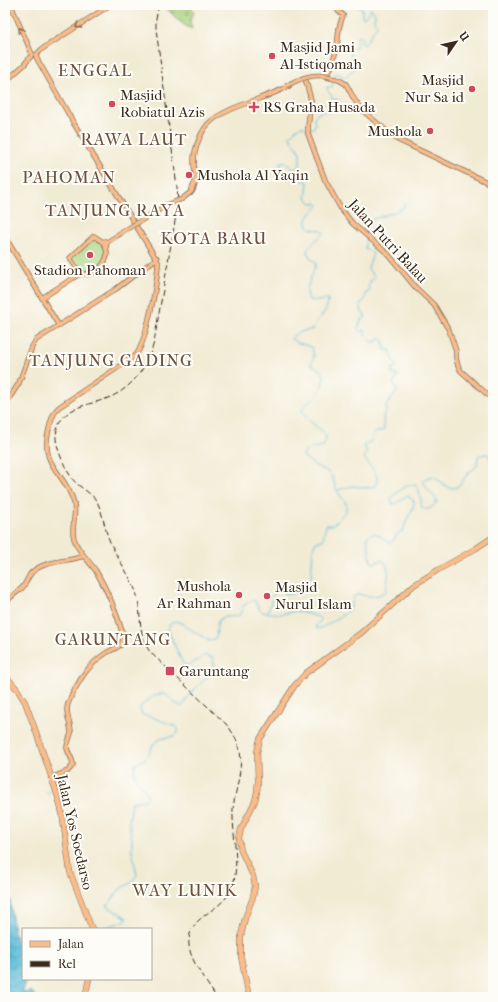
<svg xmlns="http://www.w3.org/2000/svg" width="498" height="1002" viewBox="0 0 498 1002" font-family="'IM FELL French Canon',serif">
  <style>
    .grass { fill: #a8d37f; stroke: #727e4e }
    .cemetery { fill: url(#cemetery-stones); stroke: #727e4e }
    .water { fill: url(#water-waves); stroke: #4a727b }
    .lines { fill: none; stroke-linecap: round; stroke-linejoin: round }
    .stream { stroke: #5abbd8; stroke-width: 1 }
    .major-casing { stroke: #7b6e5e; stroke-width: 5.5 }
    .highway-casing { stroke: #7b6e5e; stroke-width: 6 }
    .major { stroke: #f9bc8a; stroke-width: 4 }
    .highway { stroke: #f9bc8a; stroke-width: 5 }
    .rail { stroke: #3b2a1e; stroke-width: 1; stroke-dasharray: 6 3; stroke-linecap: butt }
    .major-bridge-casing { stroke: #7b6e5e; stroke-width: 5.5; stroke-linecap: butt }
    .major-bridge { stroke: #f9bc8a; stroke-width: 4 }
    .oneway { stroke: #906c4f }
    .poi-dot { fill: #d1495b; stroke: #fdfcf7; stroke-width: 1.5 }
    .labels { text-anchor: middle; stroke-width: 4; stroke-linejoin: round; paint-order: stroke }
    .poi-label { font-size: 15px; fill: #3b2a1e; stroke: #fdfcf7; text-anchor: start }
    .street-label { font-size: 15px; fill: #3b2a1e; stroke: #fdfcf7 }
    .quarter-label { font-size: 17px; letter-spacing: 1px; fill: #6e5240; stroke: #fdfcf7 }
  </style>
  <defs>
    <pattern id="cemetery-stones" width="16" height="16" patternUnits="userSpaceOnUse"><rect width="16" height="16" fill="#a8d37f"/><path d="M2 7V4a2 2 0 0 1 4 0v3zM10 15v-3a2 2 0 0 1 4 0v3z" fill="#92b56d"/></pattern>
    <pattern id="water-waves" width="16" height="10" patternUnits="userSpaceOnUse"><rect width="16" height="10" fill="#5abbd8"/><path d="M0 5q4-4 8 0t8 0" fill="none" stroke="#4c98af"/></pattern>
  </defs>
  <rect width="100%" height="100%" fill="#fdfcf7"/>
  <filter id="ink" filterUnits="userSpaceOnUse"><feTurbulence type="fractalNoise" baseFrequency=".025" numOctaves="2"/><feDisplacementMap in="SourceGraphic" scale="8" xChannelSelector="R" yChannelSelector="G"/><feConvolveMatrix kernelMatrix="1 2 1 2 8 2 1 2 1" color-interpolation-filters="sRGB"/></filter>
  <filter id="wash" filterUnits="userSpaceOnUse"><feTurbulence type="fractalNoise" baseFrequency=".012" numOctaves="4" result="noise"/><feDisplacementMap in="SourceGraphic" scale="16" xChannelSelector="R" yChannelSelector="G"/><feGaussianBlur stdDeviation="0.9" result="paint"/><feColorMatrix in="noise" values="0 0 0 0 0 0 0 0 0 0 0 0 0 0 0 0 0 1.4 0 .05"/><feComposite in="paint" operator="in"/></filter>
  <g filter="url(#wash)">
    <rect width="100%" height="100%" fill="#f2ebd4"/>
    <path class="grass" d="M94,236L106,248V258L96,271L83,274L70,258Z"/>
    <path class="cemetery" d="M164,5L191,6L194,12L190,21L192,29C181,25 172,14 164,5Z"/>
    <path class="water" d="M5,854L13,926L19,953L23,963V979H27L25,986L22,990L24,993L31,991L36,997H5Z"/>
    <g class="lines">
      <path class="stream" d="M335,77L336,73L344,77H347L352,70L360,65L358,63L351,59L350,49L356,47L357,37L360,35L362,38L361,43L364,45C370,39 370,32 378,25L374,21L375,14L372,9L370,10L364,18L362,17V8L354,5
        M309,129L314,128L315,124L314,117C319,112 323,109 330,112L333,111L336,106L340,104L339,100L333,99L327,89V87H332L333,80
        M367,234L368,221L397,211L404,207L405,204
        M493,445L492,447L493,450
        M338,490L352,486L369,488L376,485C381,473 369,467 364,457L367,452L364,445C373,440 371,443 374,433L384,430L383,416L387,411L386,406L397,392L396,387L393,384L398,375L392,374V369L397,366L394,362L390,350H385L383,341L382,338L375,342H372L365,335V330L360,332L358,329L361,320L365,318V315L362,313L360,304L365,300L366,293L370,291L368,286L371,283L370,280L374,279L375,278L368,269C369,263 372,259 373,253L365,249L366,237
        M268,611L276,587L285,593L290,594L300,591L311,577L313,549L314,545L316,542L323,540L326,525H333L346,511V503L337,491L332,476L328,472L314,465L304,457L303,455C307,447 315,448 323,446C325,443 327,438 325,434C318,427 304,419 302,409C311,397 320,399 323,381C324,378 325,374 322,372C320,368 315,367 311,364L314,357L312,347L298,343L291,339C295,331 307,331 314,329C318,314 327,317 328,299L319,301L309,300C303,287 313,276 316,264V262L311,259L307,252L309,247L324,233L321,230L311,229C300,219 314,212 319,205L317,203H312L306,198L308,183L307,181C303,180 301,181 297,181C292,181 282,169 280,165V163L284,161L293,169H296L300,165V152L290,137C292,132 297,128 302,126L306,128
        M45,792L47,793L51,791
        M100,929L125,921L127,918L107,906L120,889L131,883L137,875L132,851V840L129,823L132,802L145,800L148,797C144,783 131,783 135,764C154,757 146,751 157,741C164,736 172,739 178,733V730L177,727L152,717L143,715L141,712L140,708C145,702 158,690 166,695C172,698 174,705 182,706L185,703L190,694L214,670L213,658L205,655L190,665L183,664L170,635L168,628L171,623L176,621L181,623L209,641L216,638C217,634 216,629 217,625C218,615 231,617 239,616L241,612L242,607L252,600L255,601L260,610L262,612L281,614L296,611L303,612L318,617L321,620L315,627L317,629C321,629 347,613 350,609C352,605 353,600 354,596L359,594C367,597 379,597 386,591C387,579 392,569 383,560L374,563L371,562C370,557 370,553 369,548C367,540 365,534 375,533L390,543L393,541L398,533L404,530C405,517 414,513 414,501L407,495L397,503L393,504L391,499C397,492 414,475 419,491C421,497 421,503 422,508C430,511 433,507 437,501C433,494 427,489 423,482C426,477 430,476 435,477L447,487L454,488L460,485L469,472L474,469L477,465L478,456L484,454H488L493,467"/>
    </g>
  </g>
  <g filter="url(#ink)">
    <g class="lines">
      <g class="major-casing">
        <path id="major" d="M11,5L32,54
          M36,55L42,49L110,5
          M36,57L73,122L158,262C158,279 146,345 135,356L59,407C53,412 51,421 49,429C39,467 65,471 74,503C77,517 69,531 76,544C81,554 90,562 96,571C107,590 117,613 123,635C124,638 123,641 121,644C118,648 111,650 106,653C97,659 90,666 84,674C79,682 67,701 67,709C67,717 71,725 71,733C70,738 67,743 67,748C68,754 73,758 73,765L68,771L51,778
          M326,75L331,68L337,47L339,28L343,15L338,11L336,5
          M327,77L339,80L346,84L354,99L362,110L396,139L493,185
          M305,78L311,100L308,127V134L325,180L341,209L353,224L388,254L416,288L434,305L449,330L456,351V358L458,366L461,371L489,396H493
          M5,82L24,65L31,56
          M191,193C200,182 191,165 195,152C197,143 202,131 208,124C226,106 266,99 289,86
          M94,236L103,242L105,241L104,243C105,247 107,249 107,253C107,263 94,278 83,273C78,272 73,263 70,258Z
          M5,237L59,326
          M106,248L107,242L120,234
          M42,298L81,273
          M5,405L19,383L32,347L36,340L116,289L157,258
          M5,604C10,596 17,593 23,587C26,583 28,577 31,573C44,560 68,562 84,556"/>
      </g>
      <g class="highway-casing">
        <path id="highway" d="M5,675L17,689L25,702L35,729L58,797L62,813L70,872L92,929
          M85,997L89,979
          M249,997L241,957V936L245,918L253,897L255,886L253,876L241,851L239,839L241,829L255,801L257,792L258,781L257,752L260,739L295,685L306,673L361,633L414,585L438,570L475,549L493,537"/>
      </g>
      <use href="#major" class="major"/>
      <use href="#highway" class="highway"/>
      <path class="rail" d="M159,5L156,18V29L177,187L178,204L154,342C148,366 132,389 108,398C91,405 70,405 60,422C58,426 56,432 56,436C55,447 68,476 76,483C85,491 95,495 99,506C104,518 105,532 111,544C118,560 130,575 136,592C143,613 136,634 151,653L226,724C233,732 238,741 240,751C243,770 235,790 233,809C232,833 241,869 231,890C221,912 191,914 189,940C187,958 207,982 216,997"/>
      <g class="major-bridge-casing">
        <path id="major-bridge" d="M286,86C300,78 314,73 331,77
          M117,235L167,205L182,199L191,192L194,184"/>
      </g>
      <use href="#major-bridge" class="major-bridge"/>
    </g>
    <defs><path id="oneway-chevron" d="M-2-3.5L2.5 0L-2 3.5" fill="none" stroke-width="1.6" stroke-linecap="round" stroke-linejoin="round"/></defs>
    <g class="oneway">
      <use href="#oneway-chevron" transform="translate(78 26) rotate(147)"/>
      <use href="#oneway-chevron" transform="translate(21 30) rotate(-113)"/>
    </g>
  </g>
  <g class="poi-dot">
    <circle cx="272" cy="56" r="4"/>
    <circle cx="472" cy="89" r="4"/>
    <circle cx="112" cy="104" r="4"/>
    <path d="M252 101h4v4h4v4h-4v4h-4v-4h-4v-4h4z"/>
    <circle cx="430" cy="131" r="4"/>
    <circle cx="189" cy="175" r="4"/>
    <circle cx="90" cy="255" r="4"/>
    <circle cx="239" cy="595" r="4"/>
    <circle cx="267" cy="596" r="4"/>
    <rect x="165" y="666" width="10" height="10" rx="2"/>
  </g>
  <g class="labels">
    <g class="poi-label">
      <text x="280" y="52">Masjid Jami<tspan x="280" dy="17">Al-Istiqomah</tspan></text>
      <text x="464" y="85" text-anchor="end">Masjid<tspan x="464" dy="17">Nur Sa id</tspan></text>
      <text x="120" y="100">Masjid<tspan x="120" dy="17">Robiatul Azis</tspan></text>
      <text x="263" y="112">RS Graha Husada</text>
      <text x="422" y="136" text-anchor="end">Mushola</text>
      <text x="197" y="180">Mushola Al Yaqin</text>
      <text x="90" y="275" text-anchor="middle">Stadion Pahoman</text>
      <text x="231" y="591" text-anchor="end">Mushola<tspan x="231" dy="17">Ar Rahman</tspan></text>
      <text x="275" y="592">Masjid<tspan x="275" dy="17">Nurul Islam</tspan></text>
      <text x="179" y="676">Garuntang</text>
    </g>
    <g class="street-label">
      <text transform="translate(388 241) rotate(47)" y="5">Jalan Putri Balau</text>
      <text transform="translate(75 832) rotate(77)" y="5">Jalan Yos Soedarso</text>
    </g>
    <g class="quarter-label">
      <text x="95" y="76">ENGGAL</text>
      <text x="134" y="145">RAWA LAUT</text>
      <text x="69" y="183">PAHOMAN</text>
      <text x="115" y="216">TANJUNG RAYA</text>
      <text x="214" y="244">KOTA BARU</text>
      <text x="111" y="366">TANJUNG GADING</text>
      <text x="113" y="645">GARUNTANG</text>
      <text x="185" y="896">WAY LUNIK</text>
    </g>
  </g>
  <rect width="498" height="1002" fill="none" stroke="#fdfcf7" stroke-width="20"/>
  <rect x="22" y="928" width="130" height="52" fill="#fdfcf7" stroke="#afa8a0"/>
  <rect x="30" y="941" width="20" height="6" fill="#f9bc8a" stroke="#afa8a0"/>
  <text x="58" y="948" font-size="12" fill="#3b2a1e">Jalan</text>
  <rect x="30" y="961" width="20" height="6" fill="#3b2a1e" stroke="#afa8a0"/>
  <text x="58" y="968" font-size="12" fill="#3b2a1e">Rel</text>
  <g transform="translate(456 42) rotate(56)" stroke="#fdfcf7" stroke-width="3" paint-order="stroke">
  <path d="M0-3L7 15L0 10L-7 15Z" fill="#3b2a1e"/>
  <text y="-6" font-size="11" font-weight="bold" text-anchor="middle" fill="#3b2a1e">U</text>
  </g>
</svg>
